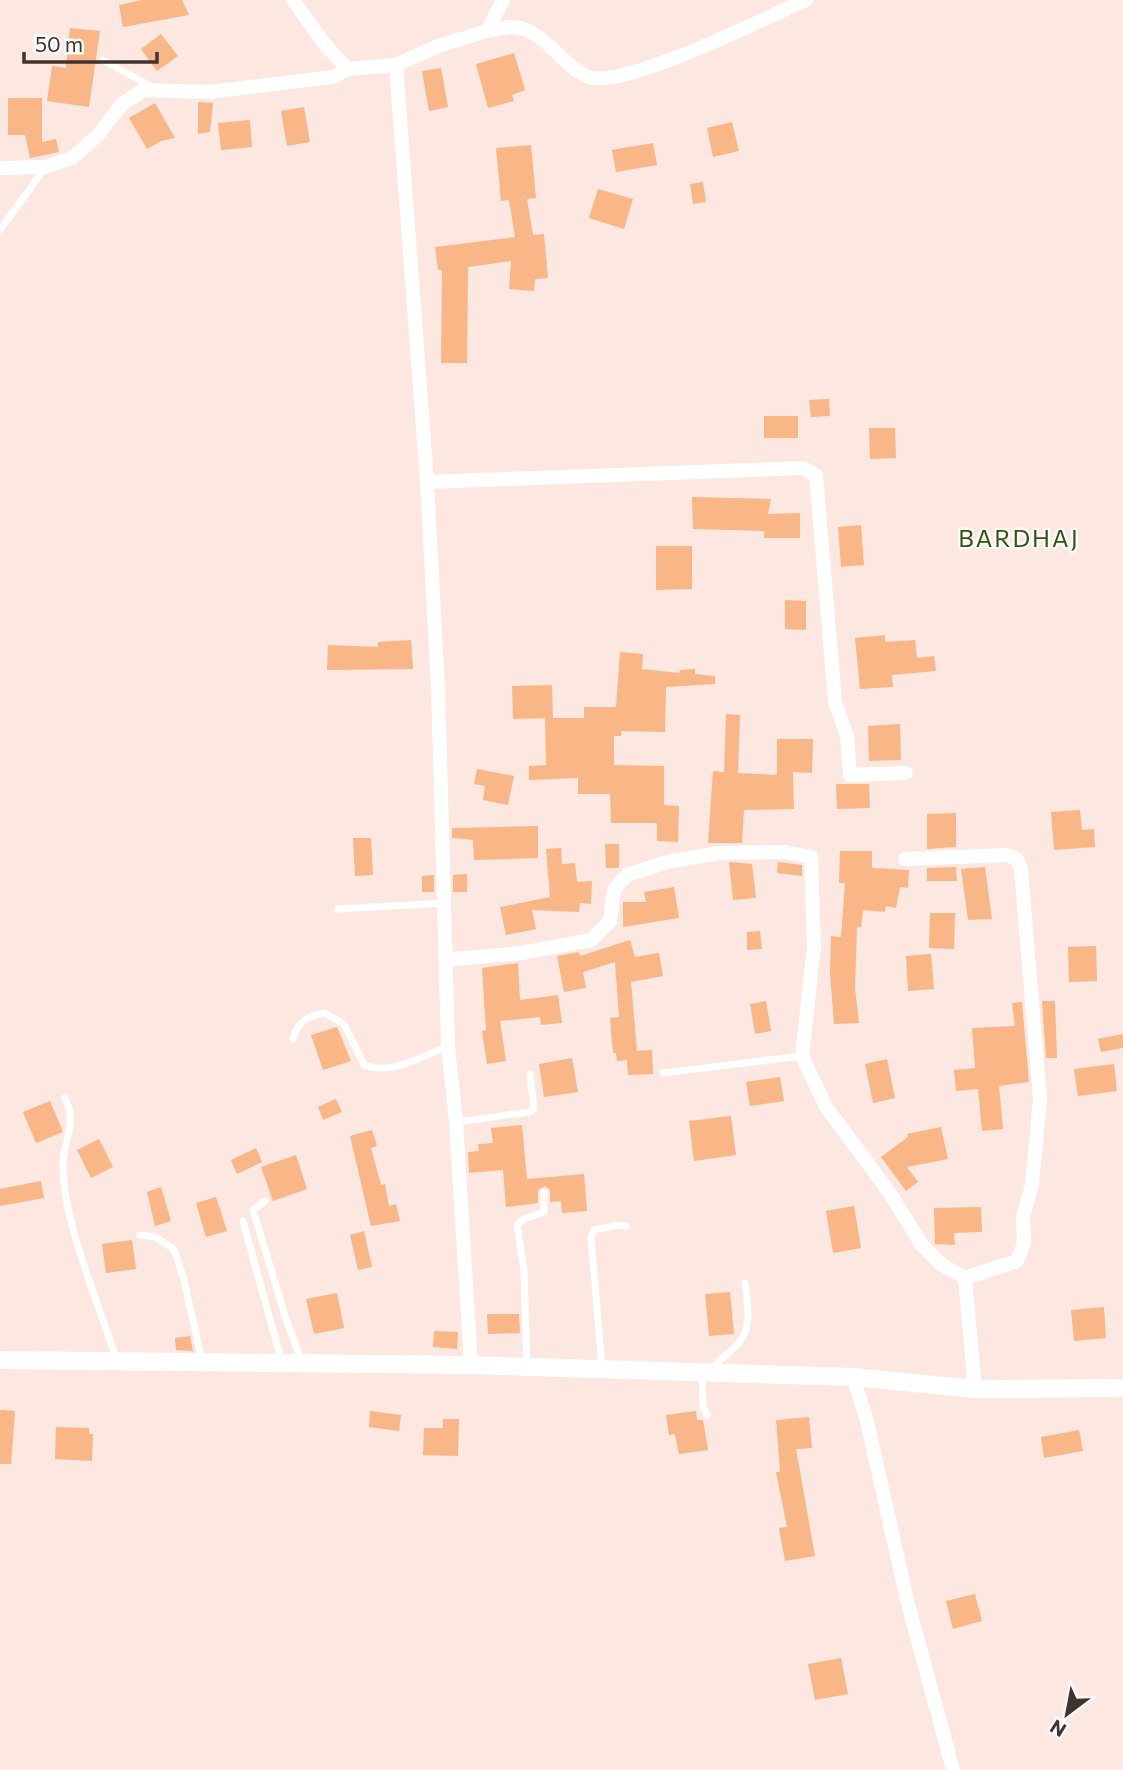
<svg xmlns="http://www.w3.org/2000/svg" width="1123" height="1770" viewBox="0 0 1123 1770" font-family="Commissioner,sans-serif">
  <style>
    .building { fill: #f9b686 }
    .lines { fill: none; stroke-linecap: round; stroke-linejoin: round }
    .service { stroke: #fff; stroke-width: 7 }
    .minor { stroke: #fff; stroke-width: 14 }
    .tertiary { stroke: #fff; stroke-width: 18 }
    .labels { text-anchor: middle; stroke-width: 5; stroke-linejoin: round; paint-order: stroke }
    .quarter-label { font-size: 24px; letter-spacing: 2px; fill: #34530f; stroke: #fafafa }
  </style>
  <rect width="100%" height="100%" fill="#fde7e1"/>
  <path class="building" d="M142,0H182L189,15L123,27L119,5Z
    M70,28L100,31L89,107L47,101L52,66L66,68Z
    M161,34L178,56L157,71L141,49Z
    M514,53L525,90L512,95L514,101L488,108L476,64Z
    M441,68L448,107L429,111L422,71Z
    M8,98H42V142L56,139L59,152L30,158L25,135H8Z
    M198,102L213,103L210,132L198,134Z
    M155,103L175,138L161,141L147,149L129,118Z
    M304,107L310,142L287,146L281,111Z
    M250,120L252,147L221,150L218,123Z
    M732,122L739,151L713,157L707,128Z
    M653,143L657,165L616,172L612,150Z
    M531,145L536,198L527,199L533,235L544,234L548,278L535,279L534,291L509,289L511,261L468,267L467,363H441L442,270H438L435,247L515,237L509,200L501,201L496,148Z
    M703,182L706,202L693,204L690,184Z
    M598,189L633,199L624,229L589,218Z
    M829,399L830,416L811,417L809,400Z
    M764,416H798V438H764Z
    M869,428H895L896,458L870,459Z
    M692,497L771,499L768,514L800,513V538H764V531L693,529Z
    M861,525L864,565L841,567L838,527Z
    M656,546H692V589L656,590Z
    M785,600L806,601V630L785,629Z
    M885,635V642L915,640L917,658L934,656L936,671L892,675L893,687L860,689L855,638Z
    M411,640L413,669L327,670L328,645L378,647V642Z
    M620,652L643,654L642,669L680,673V670L695,669V674L715,676V684L666,687L665,732L621,731V736H614V765L664,766V805L679,806L678,842L657,841V823H611L610,794H578V778L529,780V766L546,765L545,718H584V707H616Z
    M552,685L553,718L513,719L512,686Z
    M726,714L740,715L738,773L777,775V739H813L812,773L793,772L794,809L744,810L742,843H708L713,771L724,772Z
    M900,724L901,760L869,761L868,726Z
    M477,769L514,776L508,805L483,800L485,786L474,784Z
    M836,784H869L870,808L837,809Z
    M1080,810L1082,830L1094,829L1095,847L1054,850L1051,812Z
    M956,813V847L927,849V814Z
    M538,826V858L474,860L473,840L452,838V828Z
    M353,838H371L373,875L355,876Z
    M605,844H619V868H606Z
    M561,848L562,864L575,863L577,882L592,881L591,904L580,903L579,912L532,910L536,929L506,935L500,907L550,897L546,849Z
    M840,851H872V868L909,870L908,888L900,887L896,908L886,906L885,912L863,910L861,927H857L855,988L859,1023L834,1024L830,974L831,936L841,937L845,883H839Z
    M729,862L752,864L756,898L733,900Z
    M778,862L802,865V876L777,873Z
    M956,867L957,881H927V868Z
    M985,867L992,919L968,920L961,869Z
    M467,874V892H453V875Z
    M434,875V892H422V876Z
    M674,887L679,918L623,927V902H646L644,892Z
    M930,913H955L954,949L929,948Z
    M760,931L762,949L747,950V932Z
    M630,940L635,957L659,953L663,976L631,982L637,1051L652,1050L653,1074L628,1075L627,1060L617,1061L616,1053H613L610,1018L619,1017L615,962L583,972L586,988L564,992L557,956L579,952L580,956Z
    M1096,946L1097,981L1069,982L1068,947Z
    M931,954L934,989L908,991L906,956Z
    M518,963L520,1000L558,995L562,1023L541,1025L540,1017L500,1021L506,1061L487,1064L482,1031L486,1030L482,968Z
    M766,1001L771,1031L755,1034L750,1004Z
    M1042,1001H1055L1057,1058H1046Z
    M1022,1002L1029,1082L999,1086L1003,1129L982,1131L978,1089L956,1091L954,1070L975,1068L972,1028L1015,1026L1012,1003Z
    M337,1027L351,1061L323,1070L311,1035Z
    M1123,1034V1048L1101,1052L1098,1039Z
    M572,1058L578,1092L544,1097L539,1064Z
    M887,1059L895,1098L873,1103L865,1064Z
    M1114,1064L1117,1091L1078,1096L1074,1069Z
    M780,1077L784,1101L750,1106L746,1082Z
    M336,1099L342,1112L323,1120L318,1107Z
    M50,1101L63,1132L36,1143L23,1112Z
    M731,1116L736,1155L694,1161L689,1121Z
    M522,1125L527,1179L584,1174L587,1211L562,1213L561,1201L550,1202V1190L545,1186L538,1190V1203L506,1207L503,1170L469,1173L468,1152L479,1151L478,1144L493,1143L491,1128Z
    M941,1127L948,1159L907,1167L918,1182L906,1191L881,1157L908,1137L907,1134Z
    M372,1130L377,1146L371,1148L381,1185L385,1184L389,1206L396,1204L400,1221L371,1226L350,1136Z
    M99,1139L113,1167L91,1178L77,1150Z
    M256,1148L262,1162L237,1174L231,1160Z
    M296,1155L307,1189L273,1201L261,1167Z
    M41,1181L44,1198L0,1206V1189Z
    M161,1187L171,1221L155,1226L147,1192Z
    M216,1197L227,1231L206,1237L196,1203Z
    M854,1206L861,1248L833,1253L826,1211Z
    M981,1207L982,1232L954,1233L955,1245L935,1244L934,1208Z
    M364,1231L372,1267L358,1270L350,1235Z
    M132,1240L136,1269L106,1273L102,1244Z
    M730,1292L734,1334L709,1336L705,1294Z
    M337,1293L344,1328L314,1334L306,1299Z
    M1104,1307L1106,1338L1074,1341L1071,1310Z
    M487,1314H519L520,1333L488,1334Z
    M434,1331L458,1332L457,1349L433,1347Z
    M190,1336L193,1351L176,1350L175,1338Z
    M0,1410L15,1411L11,1464H0Z
    M370,1411L401,1415L399,1431L369,1427Z
    M696,1411L697,1420H703L708,1450L679,1454L675,1434L669,1435L666,1415Z
    M809,1417L812,1448L796,1449L815,1556L785,1561L779,1528L787,1527L776,1472H780L776,1420Z
    M443,1419H459L458,1456L423,1455L424,1428H443Z
    M56,1427L89,1428V1434H93L92,1461L55,1459Z
    M1079,1430L1083,1451L1044,1458L1041,1437Z
    M975,1594L982,1621L953,1629L946,1601Z
    M841,1658L848,1694L815,1700L808,1664Z"/>
  <g class="lines">
    <path class="service" d="M103,60L150,86
      M0,230L45,168
      M338,909L445,903
      M293,1039C297,1022 308,1016 324,1013L344,1024L364,1065C390,1076 423,1056 448,1046
      M663,1073L802,1056
      M65,1098C79,1126 61,1141 63,1170C65,1227 99,1304 117,1361
      M457,1122L530,1112L534,1108L530,1074
      M265,1201L253,1210L286,1319L302,1362
      M243,1221L282,1363
      M140,1235L155,1237L174,1249L184,1280L202,1361
      M527,1368L524,1271L517,1225L524,1219L544,1212V1192
      M602,1368L591,1237L594,1230L617,1225L626,1226
      M712,1372C719,1359 725,1356 735,1347C753,1332 748,1304 745,1283
      M702,1373L703,1406L707,1415"/>
    <path class="minor" d="M293,0L326,46L348,69L396,65L427,482L438,687L448,1046L456,1122L471,1365
      M487,31C495,30 506,26 514,27C544,29 562,67 589,77C625,89 767,17 806,0
      M396,65L438,46L487,31L503,0
      M0,168L46,167L72,158L98,135L122,104L144,90L209,92L333,77L348,69
      M427,482L803,468L816,475L835,702L847,736L850,775L906,773
      M905,859L1007,855L1017,859L1021,869L1040,1099L1032,1185L1023,1217L1024,1243L1017,1261L965,1278
      M445,960L521,953L591,940L610,921L614,890L627,875L667,862L720,853L785,852L811,857L814,946L802,1056L826,1107L889,1192L922,1245L942,1265L965,1278L975,1389
      M853,1377L867,1421L907,1600L953,1770"/>
    <path class="tertiary" d="M0,1360L471,1365L853,1377L975,1389L1123,1388"/>
  </g>
  <g class="labels">
    <g class="quarter-label">
      <text x="1019" y="547">BARDHAJ</text>
    </g>
  </g>
  <g transform="translate(1067 1714) rotate(212)" stroke="#fafafa" stroke-width="5" paint-order="stroke">
  <path d="M0-5L12 26L0 18L-12 26Z" fill="#41332f"/>
  <text y="-10" font-size="19" font-weight="bold" text-anchor="middle" fill="#41332f">N</text>
  </g>
  <path d="M24 52v10h133v-10" fill="none" stroke="#41332f" stroke-width="3.5"/>
  <text x="35" y="52" font-size="21" fill="#41332f" stroke="#fafafa" stroke-width="5" paint-order="stroke">50 m</text>
</svg>
